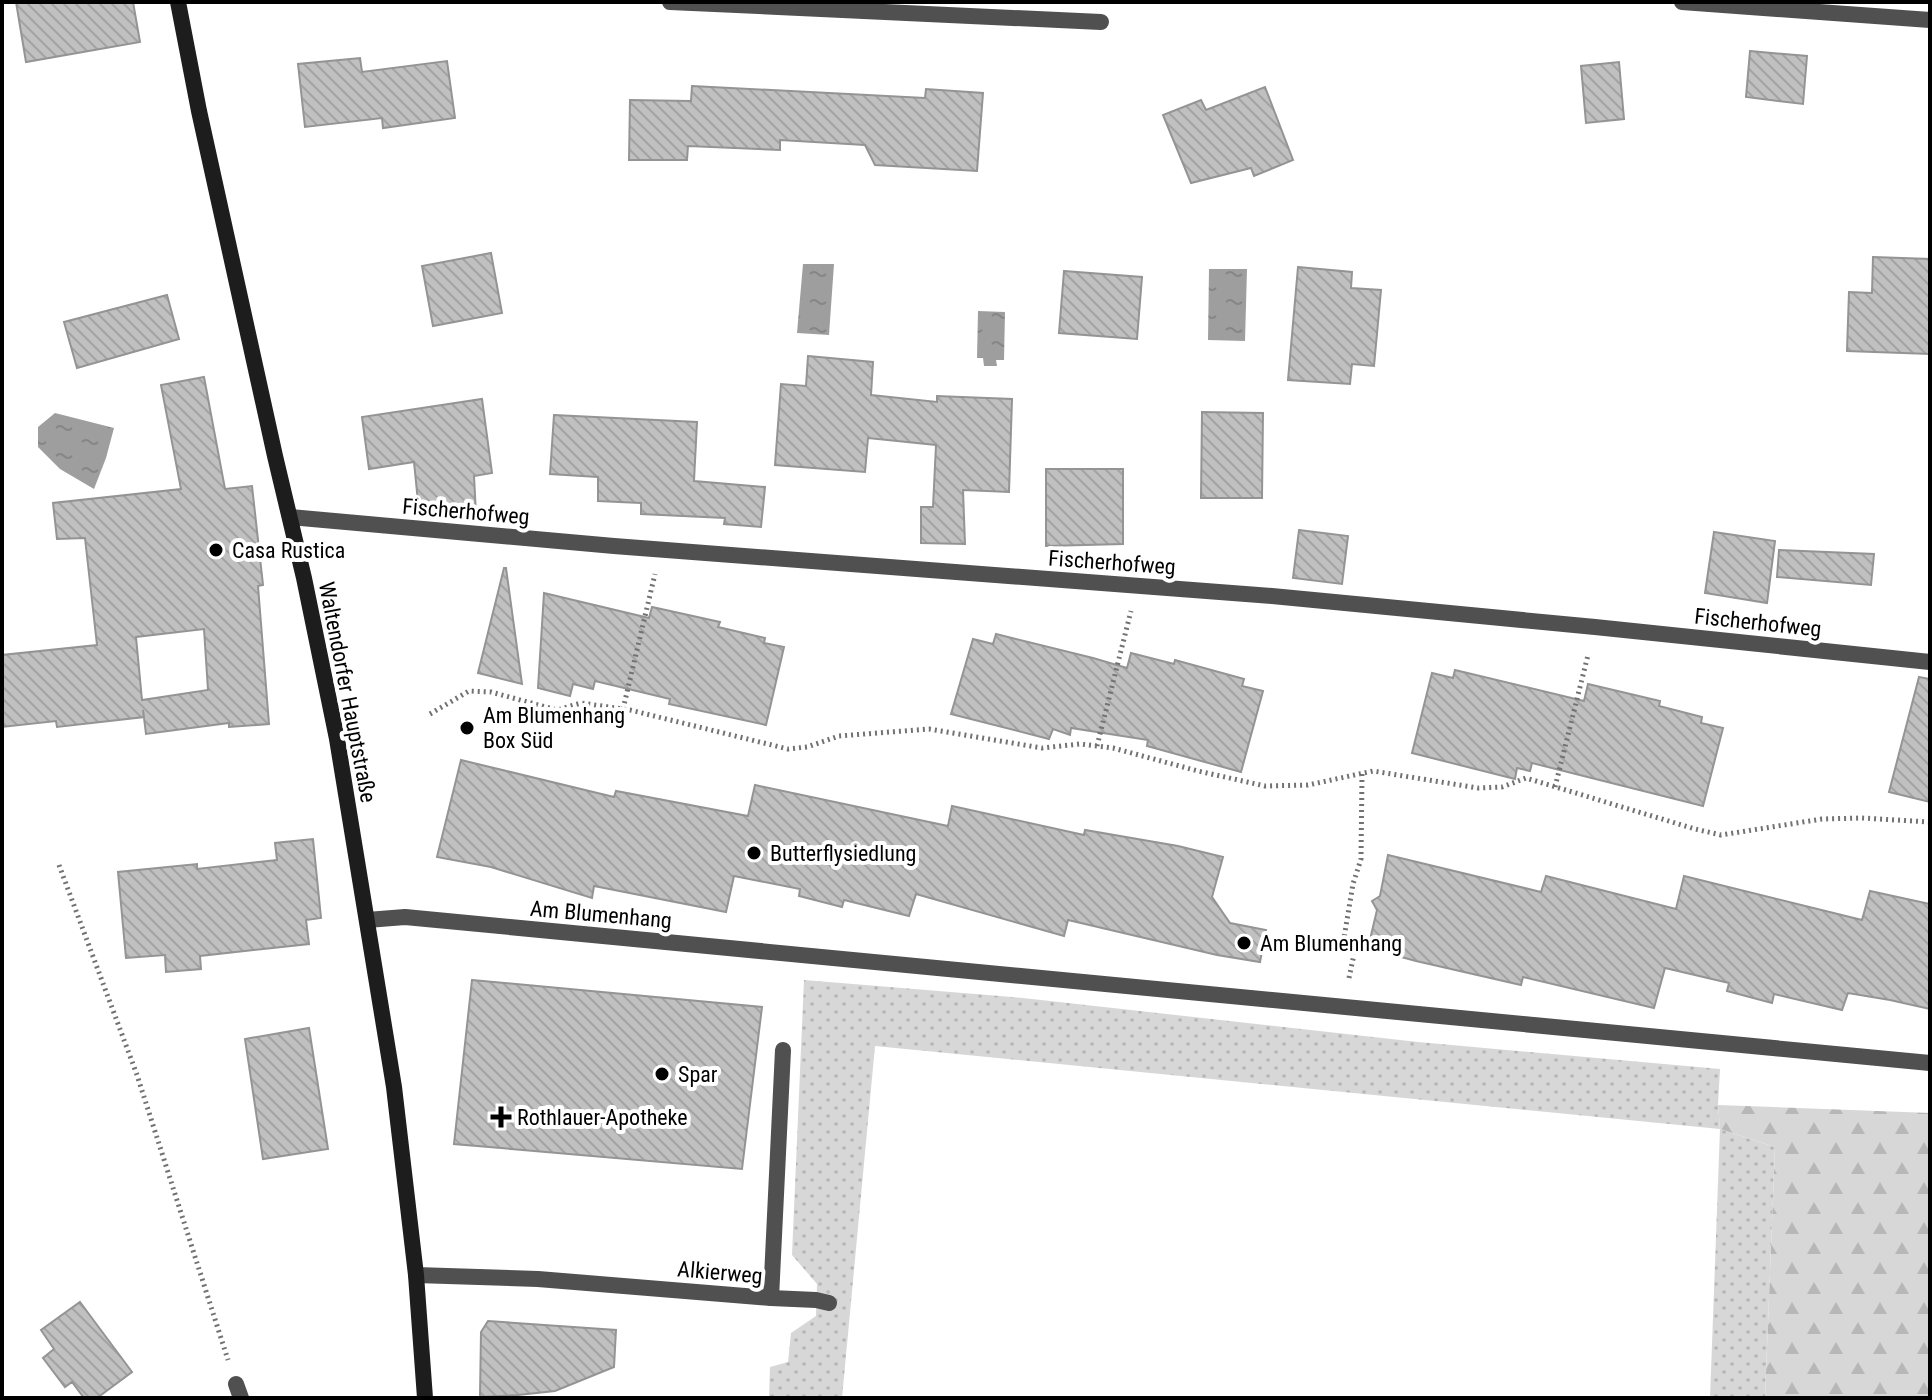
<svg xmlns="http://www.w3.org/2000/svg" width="1932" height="1400" viewBox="0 0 1932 1400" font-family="'Roboto Condensed',sans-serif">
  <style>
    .grass { fill: url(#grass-dots) }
    .forest { fill: url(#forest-firs) }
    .water { fill: url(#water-ripples) }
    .building { fill: url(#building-back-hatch); stroke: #949494; stroke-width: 2; fill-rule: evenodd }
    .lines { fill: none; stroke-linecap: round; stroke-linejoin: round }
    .path { stroke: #727272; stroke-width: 5; stroke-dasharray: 2 4; stroke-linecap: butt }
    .service { stroke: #505050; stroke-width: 16 }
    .minor { stroke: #505050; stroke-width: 16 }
    .secondary { stroke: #1d1d1d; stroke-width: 16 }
    .poi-dot { fill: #000; stroke: #fff; stroke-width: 3 }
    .labels { text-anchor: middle; stroke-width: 8; stroke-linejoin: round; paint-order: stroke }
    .street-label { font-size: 22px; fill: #000; stroke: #fff }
    .poi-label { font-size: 22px; fill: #000; stroke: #fff; text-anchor: start }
  </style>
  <defs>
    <pattern id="grass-dots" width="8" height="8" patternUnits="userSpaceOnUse" patternTransform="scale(2)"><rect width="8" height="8" fill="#d7d7d7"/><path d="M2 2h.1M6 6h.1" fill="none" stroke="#b7b7b7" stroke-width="1.8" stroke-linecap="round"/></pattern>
    <pattern id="forest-firs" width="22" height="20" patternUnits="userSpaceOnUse" patternTransform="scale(2)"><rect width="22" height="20" fill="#d7d7d7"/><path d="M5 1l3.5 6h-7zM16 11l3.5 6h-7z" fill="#b7b7b7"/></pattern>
    <pattern id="water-ripples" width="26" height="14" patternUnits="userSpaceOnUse" patternTransform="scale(2)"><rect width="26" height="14" fill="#9e9e9e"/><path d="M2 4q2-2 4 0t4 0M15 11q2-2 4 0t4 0" fill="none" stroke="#868686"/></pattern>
    <pattern id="building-back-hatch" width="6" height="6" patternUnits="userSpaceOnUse" patternTransform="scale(2)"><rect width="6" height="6" fill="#c0c0c0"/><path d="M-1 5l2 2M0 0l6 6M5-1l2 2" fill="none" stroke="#a3a3a3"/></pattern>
  </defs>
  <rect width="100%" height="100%" fill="#fff"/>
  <path class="grass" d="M804,980L1023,998L1418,1042L1720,1069L1718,1105L1720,1129L1775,1147L1765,1398H1710L1720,1129L875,1046L842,1398H769L770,1367L788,1362L791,1333L816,1316L817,1284L792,1255Z"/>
  <path class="forest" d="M1718,1105L1930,1113V1398H1765L1775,1147L1720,1129Z"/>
  <path class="water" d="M803,264H834L829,335L797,333Z
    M1209,269H1247L1245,341L1208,340Z
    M978,311L1005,312L1004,360H996L997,366H984L983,358H977Z
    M55,413L114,428L106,458L94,489L60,469L38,447V427Z"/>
  <path class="building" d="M16,2H133L140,42L26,62Z
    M1750,51L1807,56L1803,104L1746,97Z
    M360,58L362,72L447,61L455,118L383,128L382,118L305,127L298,64Z
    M1619,62L1624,119L1586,123L1581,66Z
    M692,86L925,98L926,89L983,93L977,171L875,165L865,145L780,140V150L688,146L687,160H629L630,100L691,101Z
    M1265,87L1293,160L1254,176L1251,168L1191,183L1163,115L1201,100L1206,110Z
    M491,253L502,313L433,326L422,266Z
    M1873,257L1930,259V354L1847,351L1849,292L1872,293Z
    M1298,267L1352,272L1351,288L1381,290L1374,366L1352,364L1350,384L1288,380Z
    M1064,271L1142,277L1137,339L1059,333Z
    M167,295L179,339L77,368L64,322Z
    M808,356L873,362L871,395L937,402V396L1012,399L1009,492L963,490L965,544L921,543V507H933L936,445L868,438L865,472L775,465L781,384L806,386Z
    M204,377L225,489L252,486L263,585L258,586L269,724L229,727V723L146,734L143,710L144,717L57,727L56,721L2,727V655L97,645L85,538L57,539L53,503L181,489L161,385ZM204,629L208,690L142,700L136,637Z
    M482,399L492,473L474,476L476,514L419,512L414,462L369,469L362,417Z
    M1202,412L1263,413L1262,498H1201Z
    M554,415L697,422L694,481L765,487L761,527L724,524L725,518L641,514V503L598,501V477L550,474Z
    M1046,469H1123V544L1046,546Z
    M1299,530L1348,536L1342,584L1293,578Z
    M1714,532L1775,541L1767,603L1705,593Z
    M1779,550L1874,554L1871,585L1777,577Z
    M504,568H506L522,684L478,673Z
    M544,593L649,618L652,607L720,622L718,627L765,638L764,643L784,647L766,725L669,704L670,699L595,681L593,689L573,684L570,696L538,688Z
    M996,634L1093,658L1127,668L1131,653L1174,664L1175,660L1244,679L1242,686L1263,691L1241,772L1147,746L1148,740L1071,728L1070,735L1053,729L1049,739L951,714L973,639L993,644Z
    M1455,670L1584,701L1588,684L1660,701L1659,706L1702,717L1701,723L1723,728L1703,806L1532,763L1530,771L1517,768L1515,779L1412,753L1432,673L1453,678Z
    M1919,677L1930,679V802L1889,792Z
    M461,760L614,797L616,791L748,816L755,785L948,826L952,806L1084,835L1085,830L1178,846L1223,857L1212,897L1230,923L1266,930L1260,962L1217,955L1068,920L1064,936L916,894L909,916L844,900L842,907L799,896L800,889L734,876L726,912L594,886L592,898L491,867L437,857Z
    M313,839L321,918L306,920L309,944L200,956L201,969L166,972L165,955L126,958L118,872L197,864V869L277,860L275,843Z
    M1388,855L1541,892L1546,876L1676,909L1684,876L1862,920L1870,891L1930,904V1009L1890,1000L1848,993L1842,1010L1774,994L1772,1003L1727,991L1729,983L1665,968L1654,1008L1523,977L1521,985L1416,961L1368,948L1377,910L1372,901L1380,896Z
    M472,980L762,1007L742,1169L454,1144Z
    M309,1028L328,1149L263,1159L245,1039Z
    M80,1302L132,1372L97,1398H84L72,1382L65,1387L43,1358L54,1349L41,1330Z
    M488,1321L616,1330L614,1367L555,1391L518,1395L480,1397L481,1332Z"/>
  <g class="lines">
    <path class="path" d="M623,709L655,574
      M430,714L469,691L491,692L557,710L581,703L630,710L788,749L807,747L839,736L929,729L1042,748L1080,744L1113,748L1198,771L1265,786L1308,785L1373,771L1478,788L1502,787L1526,778L1695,829L1721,835L1822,819L1862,818L1930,822
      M1097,746L1131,611
      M1555,787L1588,655
      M59,865L137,1075L228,1360
      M1349,978L1357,940L1344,938L1353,884L1361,859L1362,774"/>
    <path class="service" d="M771,1298L816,1300L829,1303"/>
    <path class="minor" d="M670,2L1101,22
      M1682,2L1930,20
      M290,517L614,546L1272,596L1595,627L1930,662
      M367,920L405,917L1930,1063
      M416,1275L538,1279L771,1298L783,1050
      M236,1384L241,1398"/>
    <path class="secondary" d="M178,2L199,111L275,456L304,578L337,739L394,1087L416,1275L425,1398"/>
  </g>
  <g class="poi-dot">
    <circle cx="216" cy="550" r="8"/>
    <circle cx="467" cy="728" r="8"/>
    <circle cx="754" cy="853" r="8"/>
    <circle cx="1244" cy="943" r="8"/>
    <circle cx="662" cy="1074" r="8"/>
    <path d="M497 1105h8v8h8v8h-8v8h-8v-8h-8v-8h8z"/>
  </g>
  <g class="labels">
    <g class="street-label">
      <text transform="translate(466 511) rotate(5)" y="8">Fischerhofweg</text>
      <text transform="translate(1112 562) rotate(4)" y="8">Fischerhofweg</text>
      <text transform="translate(1758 622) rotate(6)" y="8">Fischerhofweg</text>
      <text transform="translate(348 692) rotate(79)" y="8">Waltendorfer Hauptstraße</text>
      <text transform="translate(601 914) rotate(5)" y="8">Am Blumenhang</text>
      <text transform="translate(720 1272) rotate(5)" y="8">Alkierweg</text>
    </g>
    <g class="poi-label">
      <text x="232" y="558">Casa Rustica</text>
      <text x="483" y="723">Am Blumenhang<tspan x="483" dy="25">Box Süd</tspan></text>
      <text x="770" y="861">Butterflysiedlung</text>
      <text x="1260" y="951">Am Blumenhang</text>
      <text x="678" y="1082">Spar</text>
      <text x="517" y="1125">Rothlauer-Apotheke</text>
    </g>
  </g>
  <rect width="1932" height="1400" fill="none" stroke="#000000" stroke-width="8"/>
</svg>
